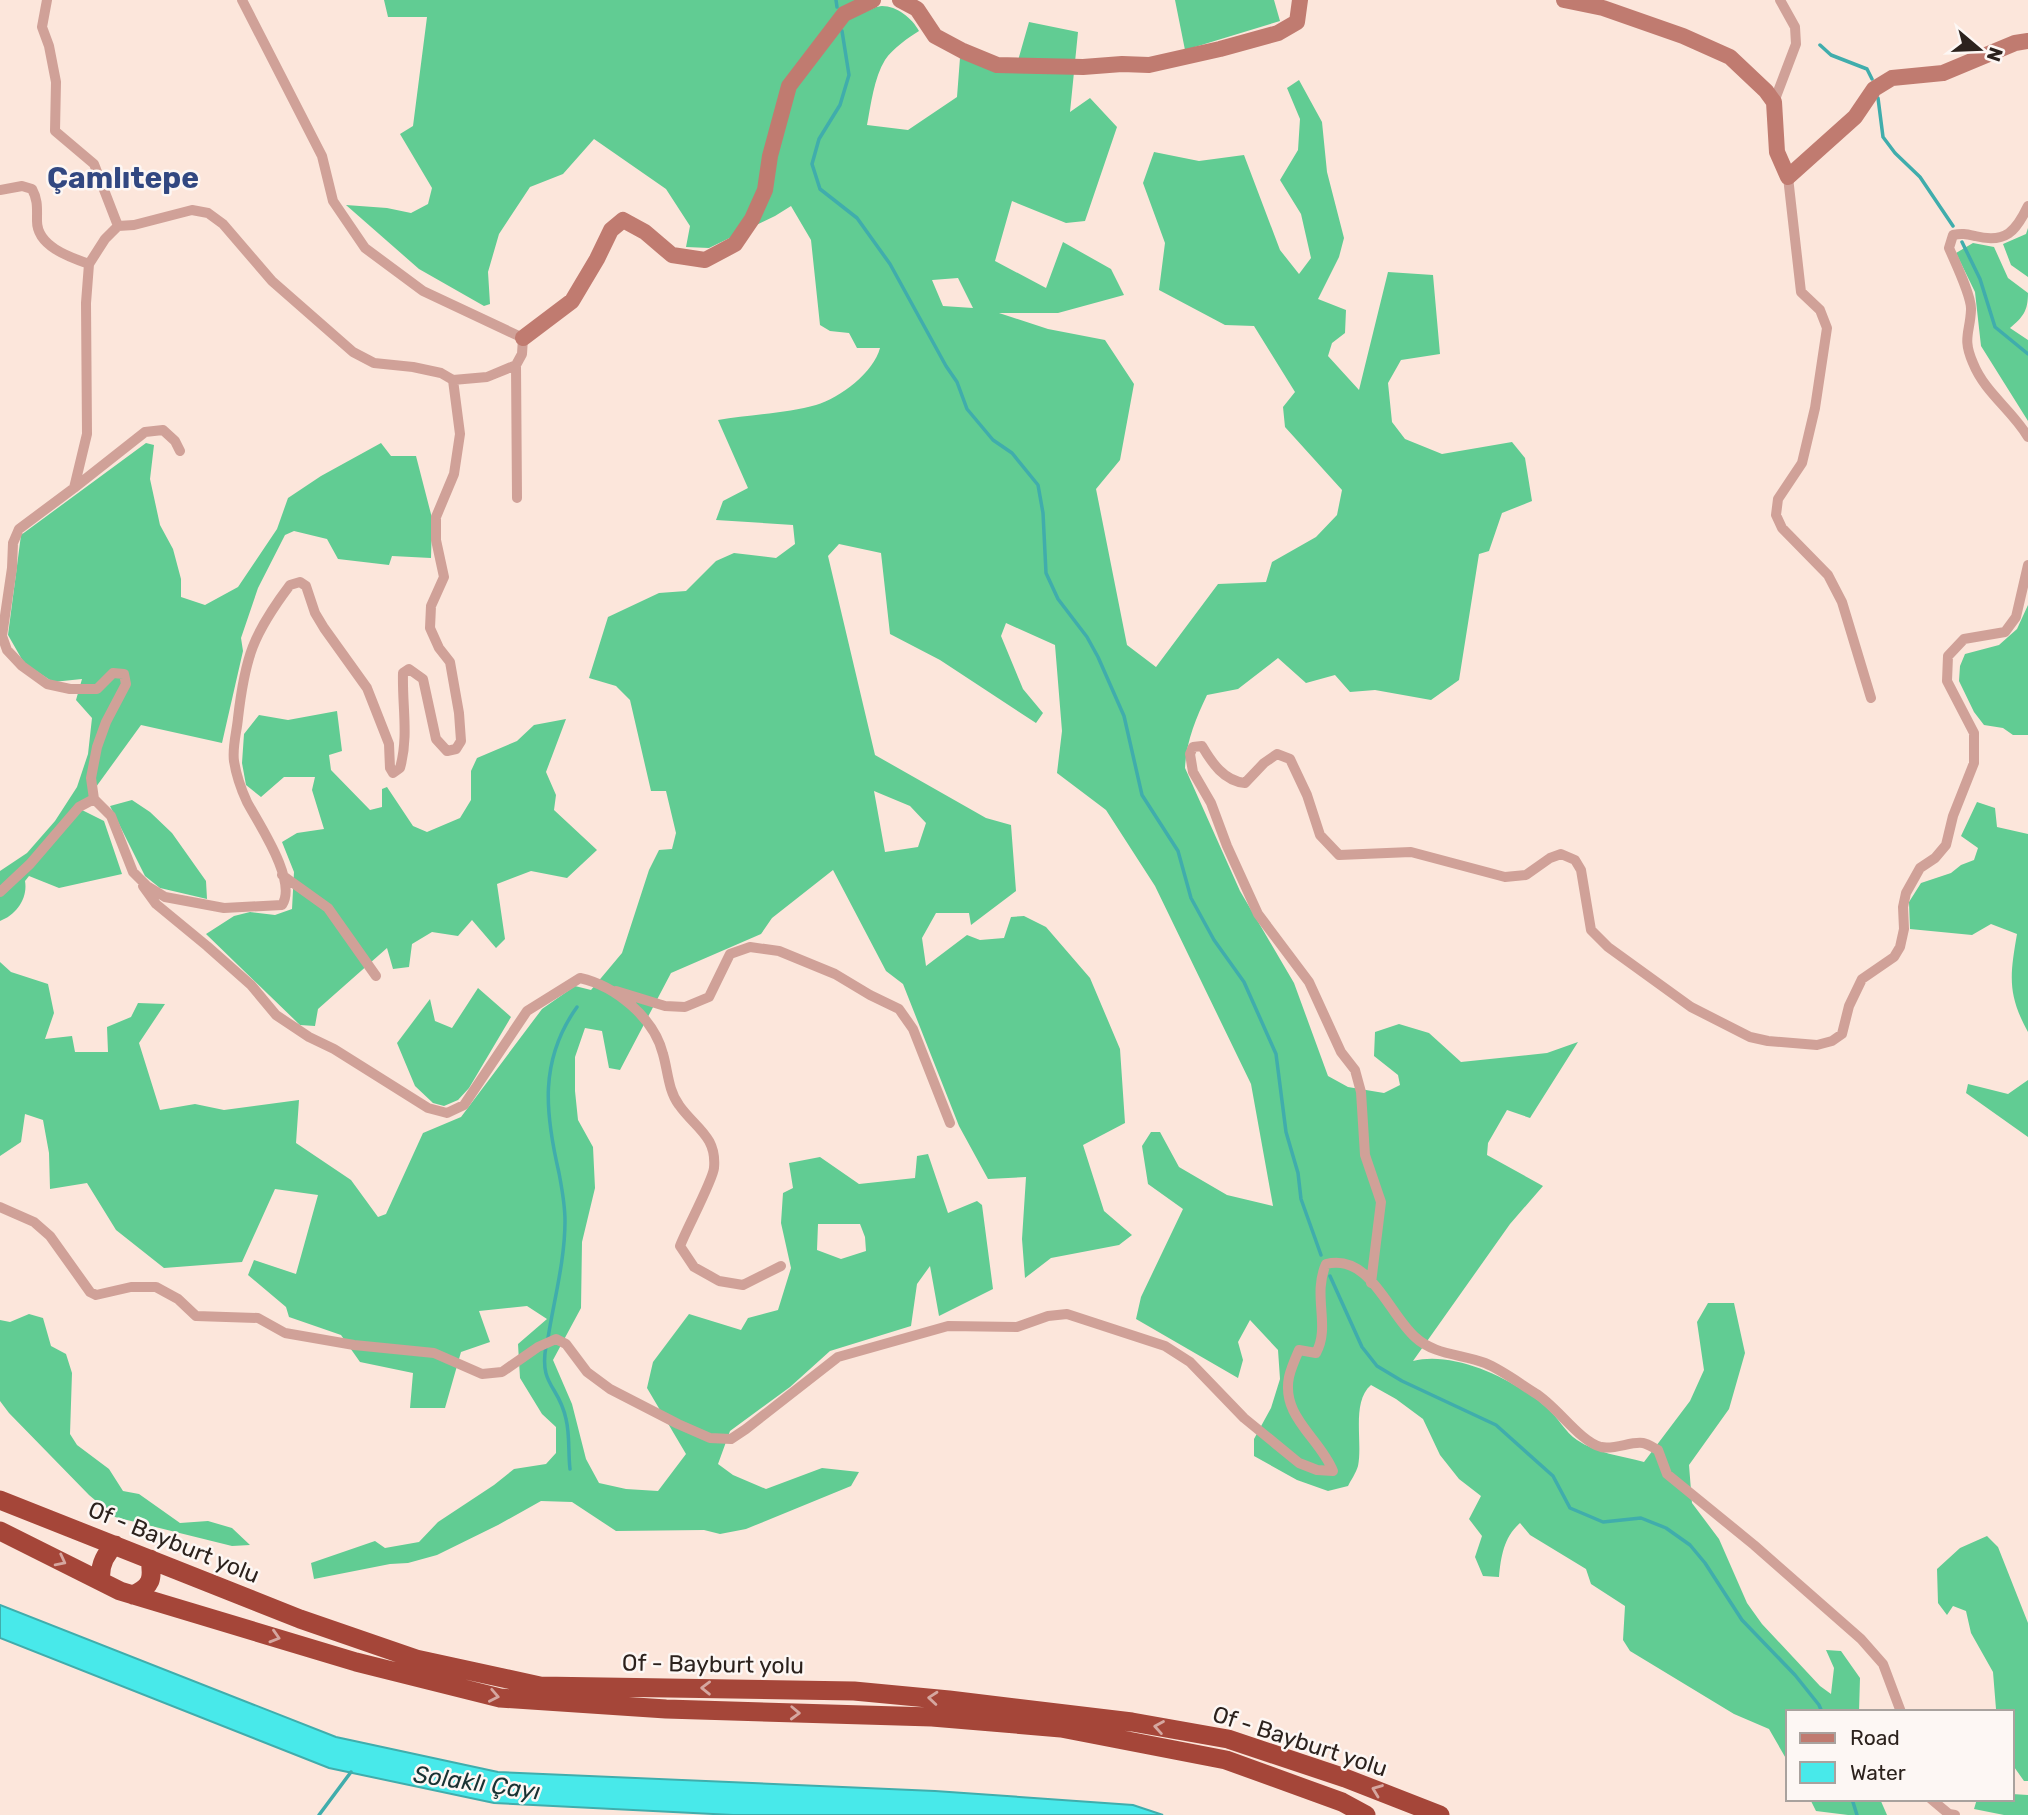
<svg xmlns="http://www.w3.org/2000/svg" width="2028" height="1815" viewBox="0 0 2028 1815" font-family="Rubik,sans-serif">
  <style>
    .forest { fill: #61cc93; fill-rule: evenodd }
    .water { fill: #48e9ea; stroke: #40adac; stroke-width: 2 }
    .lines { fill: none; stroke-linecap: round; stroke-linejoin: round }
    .stream { stroke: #40adac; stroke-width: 3.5 }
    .street { stroke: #d0a198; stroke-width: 10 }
    .secondary { stroke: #c07b70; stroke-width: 16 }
    .highway { stroke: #a54639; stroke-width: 19 }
    .oneway { stroke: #d5a7a0 }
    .labels { text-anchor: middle; stroke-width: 5; stroke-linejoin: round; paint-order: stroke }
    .street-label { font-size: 23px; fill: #2c221d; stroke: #fdf7f4 }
    .water-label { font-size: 24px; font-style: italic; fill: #193333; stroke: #fdf7f4 }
    .district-label { font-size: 30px; font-weight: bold; fill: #324881; stroke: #fdf7f4 }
  </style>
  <rect width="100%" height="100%" fill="#fce6db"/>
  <path class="forest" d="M384,0H863L865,12C870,10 877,6 882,6C897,6 912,18 919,31C908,38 893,48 885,60C874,78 871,104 867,125L908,130L957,97L960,58L1000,73L1015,71L1029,22L1078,32L1070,112L1090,98L1117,127L1085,221L1066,223L1012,201L995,261L1046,288L1063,242L1111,269L1124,295L1058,313H999L1048,329L1105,340L1134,384L1120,460L1096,489L1127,645L1156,667L1218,584L1266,582L1272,562L1316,537L1337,515L1342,490L1285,427L1283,407L1295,392L1254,326L1225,325L1159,290L1165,243L1143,183L1154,152L1199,161L1244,155L1280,250L1299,274L1311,258L1301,214L1280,180L1298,150L1300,119L1287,88L1299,80L1322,122L1327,172L1344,238L1339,257L1318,299L1346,310L1345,333L1332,343L1328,356L1359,390L1388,272L1433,275L1440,354L1401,360L1388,383L1392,422L1405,439L1442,454L1512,442L1525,458L1532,501L1502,513L1489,551L1479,554L1459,680L1431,700L1375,690L1350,692L1335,675L1306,683L1278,658L1238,689L1207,695C1196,718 1186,742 1185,768L1240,891L1294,983L1328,1076L1348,1087L1384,1093L1400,1085L1398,1075L1374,1056L1375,1032L1399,1024L1429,1033L1461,1062L1547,1053L1578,1042L1530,1118L1507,1110L1488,1143L1487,1155L1543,1186L1510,1224L1413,1361C1454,1350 1516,1380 1547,1408C1558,1417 1565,1432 1577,1440C1596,1453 1621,1456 1644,1462L1690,1401L1704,1370L1697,1322L1708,1303H1734L1745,1353L1729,1409L1689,1465L1692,1503L1719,1539L1747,1603L1762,1624L1820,1686L1831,1694L1834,1668L1826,1650L1841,1651L1860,1678L1859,1712H1788V1762L1769,1729L1734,1714L1630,1651L1623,1640L1625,1606L1591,1584L1586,1569L1530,1535L1520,1523C1504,1537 1501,1556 1499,1577L1483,1576L1475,1557L1482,1536L1469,1519L1481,1496L1459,1479L1440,1455L1423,1419L1396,1399L1371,1385C1351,1402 1363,1442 1358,1466C1356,1473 1351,1480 1348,1486L1328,1491L1297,1480L1254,1456V1439L1271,1408L1280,1379L1278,1350L1250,1320L1238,1342L1243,1360L1238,1378L1136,1319L1141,1297L1183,1209L1148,1184L1142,1146L1151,1132H1160L1179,1167L1227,1195L1273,1206L1251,1084L1155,886L1106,810L1057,773L1062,731L1055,645L1006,623L1001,636L1023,689L1043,713L1036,723L940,660L890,634L881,553L839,544L828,556L875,755L986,818L1011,825L1016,891L971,925L969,913H936L922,938L926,966L967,935L980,940L1004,938L1011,917L1024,916L1046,927L1090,978L1120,1049L1125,1123L1083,1145L1104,1211L1132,1235L1119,1245L1051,1258L1025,1278L1022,1239L1026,1177L988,1179L959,1126L903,984L886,971L833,870L772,918L761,934L671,973L620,1070L609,1068L602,1031L585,1028L575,1057V1091L578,1120L593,1147L595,1188L582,1242L581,1308L553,1360L572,1404L586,1459L599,1483L626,1489L658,1491L686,1454L647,1388L653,1362L689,1314L741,1330L748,1318L778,1310L791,1268L781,1223L783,1193L793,1188L789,1163L820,1157L859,1184L915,1178L917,1156L928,1154L948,1213L977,1201L982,1205L993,1289L939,1316L930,1266L917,1284L911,1326L830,1351L790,1387L730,1431L718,1464L733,1475L766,1489L822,1468L859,1472L851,1486L746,1529L720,1534L704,1530L616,1531L572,1502L541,1501L498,1525L437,1555L408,1563L390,1564L314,1579L311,1563L375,1541L385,1548L419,1542L438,1522L494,1485L514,1469L546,1464L556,1453V1427L542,1414L520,1378L518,1344L547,1319L527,1306L479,1311L490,1342L461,1352L445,1408H410L413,1373L360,1362L341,1335L289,1317L286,1307L248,1275L254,1260L296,1274L318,1195L275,1189L242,1262L164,1268L116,1230L87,1183L50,1189L49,1153L43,1120L25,1114L21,1142L0,1156V962L11,972L48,984L54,1013L45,1039L72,1036L75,1052H108L107,1027L131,1017L138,1003L165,1004L139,1043L160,1110L195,1104L224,1110L299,1100L296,1143L351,1180L378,1217L386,1214L423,1133L461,1117L542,1009L575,986L591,990L622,953L649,870L659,850L672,849L676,833L666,791H651L630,700L616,686L589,678L608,617L659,593L686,591L716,561L734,553L776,558L795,544L793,525L716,520L723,501L748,488L718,420C748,415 789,413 816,405C840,398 874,372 880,348H857L849,333L830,331L820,325L811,240L791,206L775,216L709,248L686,247L690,226L666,189L594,139L563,174L530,187L499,234L488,272L490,304L484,306L419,269L346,205L387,208L411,213L428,204L432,188L400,134L413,126L427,17H388ZM958,278L973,308L943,306L932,280ZM874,791L910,806L926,823L918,847L885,852ZM818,1224H860L865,1237L866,1251L841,1259L817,1250Z
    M1175,0H1274L1280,21L1185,50Z
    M2028,228V277L2011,265L2003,244L2026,234Z
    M1973,243L1994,247L2008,278L2028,293C2028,311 2023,317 2010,328L2028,340V421L1981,346L1975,292L1956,253Z
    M146,443L154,445L150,479L160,525L173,549L181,579V597L205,605L238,587L277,529L288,498L321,476L381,443L391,456H416L432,518L431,558L392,556L389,565L338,559L327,539L294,531L285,535L258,588L241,638L243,651L222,743L141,725L80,809L104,821L122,874L59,888L29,876L25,881C28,899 16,915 0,921V871L27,853L55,821L77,787L88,754L92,718L76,700L82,679L53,682L24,663L8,635L21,535Z
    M2028,605V735H2013L2003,728L1984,725L1974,712L1959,681L1960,666L1965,654L1999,645L2017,629Z
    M337,711L342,751L329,755L331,770L370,810L382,807V789L387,787L413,826L427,832L460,818L471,800V771L477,758L517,741L534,725L566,719L546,772L556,795L554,810L597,850L567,878L531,871L497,884L505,939L496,948L472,920L458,936L432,932L412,944L409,967L393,969L387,948L318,1009L315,1026L300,1025L206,934L234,916L250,912L275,915L292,909L294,872L282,842L297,833L324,829L312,790L315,777H284L261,797L246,785L242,763L244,734L259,715L288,720Z
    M132,800L150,812L172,833L206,881L207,899L160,888L145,876L110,806Z
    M1977,802L1995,808L1997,827L2028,834V1032C2007,994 2010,975 2017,934L1991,924L1972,935L1910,929L1909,902L1921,883L1951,873L1961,865L1974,860L1978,848L1961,836Z
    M478,988L511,1017L469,1088L458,1100L444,1106L433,1103L415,1086L397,1043L430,999L435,1021L452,1028Z
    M2028,1080V1137L1966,1093L1968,1084L2008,1094Z
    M29,1314L43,1318L51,1346L66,1354L72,1373L70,1434L77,1445L109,1469L123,1491L139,1494L180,1523L208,1521L232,1528L250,1545L232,1546L115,1517L89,1495L9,1413L0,1401V1320L10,1322Z
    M1987,1536L1998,1547L2028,1623V1781H2024L2012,1764V1712L1996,1709L1993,1672L1971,1633L1966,1611L1953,1606L1947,1615L1938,1603L1937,1569L1960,1548Z
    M2012,1794L2028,1795V1815H2004L1974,1809L1977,1799H2012Z
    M1810,1799H1880L1887,1815H1848L1816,1811Z"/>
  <path class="water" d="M0,1605L336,1737L498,1772L935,1791L1133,1805L1163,1815H733L494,1803L329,1768L0,1638Z"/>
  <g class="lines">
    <path class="stream" d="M836,0L837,7
      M842,31L849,75L840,105L819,139L812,164L820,189L857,218L890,264L946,366L957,382L967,409L993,440L1012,453L1038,485L1043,513L1046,573L1058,599L1087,637L1098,657L1124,716L1142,795L1178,851L1191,898L1214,940L1244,982L1276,1054L1286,1132L1298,1173L1301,1199L1321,1255
      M1820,45L1831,55L1867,69L1872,79
      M1878,98L1883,137L1895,153L1920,177L1953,226
      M1962,242L1980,279L1995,327L2028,354
      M1330,1276L1362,1347L1377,1366L1402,1381L1496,1425L1553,1476L1570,1508L1603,1522L1641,1518L1666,1528L1690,1545L1705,1563L1742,1620L1795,1675L1819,1705L1822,1712
      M548,1338C554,1300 565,1260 565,1221C565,1204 562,1189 559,1173C545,1113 539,1060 577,1007
      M546,1346C539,1386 559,1385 566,1419C570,1435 568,1452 570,1469
      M1852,1799L1857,1815
      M319,1815L351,1772"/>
    <path class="street" d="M47,0L42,27L49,46L56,82L55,131L94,164L118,226
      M242,0L322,156L333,201L365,248L423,291L523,338L522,354L516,365L487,377L453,380
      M1774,102L1796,44L1795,27L1780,0
      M1788,177L1801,292L1820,310L1827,328L1815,408L1802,463L1778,499L1776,515L1782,528L1828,575L1842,602L1871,698
      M0,190L22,186L32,189C38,200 37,208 37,221C37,246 69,257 89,264
      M2028,206C2016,231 2006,244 1975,236C1966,234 1962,233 1953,235L1949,248C1955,262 1972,297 1971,310C1970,333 1962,338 1973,363C1985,393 2012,410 2028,437
      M192,210L208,213L223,224L272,281L353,352L374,363L413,367L441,373L453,380L460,434L454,474L436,517V540L444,577L431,606L430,628L439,648L450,662L459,713L461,741L456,749L447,751L436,739L423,679L409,669L403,673C402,706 409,736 400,768L393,773L390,768L389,744L367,688L324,628L315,613L306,586L300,582L290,585C253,634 245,657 238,718C237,731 232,747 234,761C236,774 241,789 247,802C258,823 298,881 282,905L224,908L165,897L147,886L133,872L111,816L94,799L91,778L97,747L106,722L126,684L124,674L113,673L97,689H70L47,684L22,666L7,650L2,636L12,568L13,543L19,529L74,488L87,434L86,303L89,264L105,239L118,226L134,225Z
      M516,365L517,498
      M74,488L145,432L163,430L175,441L180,451
      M282,875L328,908L376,976
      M143,886L156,904L207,946L251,985L276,1015L309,1037L334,1049L428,1108L447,1113L464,1105L527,1011L580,978C616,986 654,1018 663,1054C668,1071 668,1090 679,1105C695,1128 717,1136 714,1168C713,1180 686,1230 680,1246L694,1267L719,1281L743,1285L781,1266
      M0,892L30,864L79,807L94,799
      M616,991L665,1006L685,1007L709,997L730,954L750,947L779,951L835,974L870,995L899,1009L913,1029L950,1123
      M0,1207L34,1222L50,1236L90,1292L96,1295L131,1287H156L178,1299L196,1316L258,1318L285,1333L354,1345L434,1353L482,1374L502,1372L538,1347L556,1339L566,1344L587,1372L610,1389L678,1424L710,1438L731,1439L746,1429L838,1357L948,1326L1017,1327L1048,1316L1067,1314L1165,1346L1190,1362L1244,1418L1299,1463L1317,1470L1333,1471C1320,1438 1281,1417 1289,1377C1291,1368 1295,1359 1299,1350L1316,1353C1331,1326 1312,1296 1326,1264C1370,1253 1388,1313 1415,1337C1434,1355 1462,1354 1485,1363C1502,1370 1519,1383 1535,1393C1556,1405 1580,1442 1601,1447C1615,1450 1631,1441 1643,1443C1648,1444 1654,1448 1658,1450L1667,1474L1754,1545L1861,1639L1883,1664L1901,1712
      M1371,1283L1381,1202L1365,1155L1361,1092L1355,1070L1341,1052L1309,982L1258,914L1227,846L1211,803L1193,772L1190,754L1193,747L1202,746C1212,763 1224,781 1245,783L1264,763L1277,754L1290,759L1307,795L1320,835L1339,855L1411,852L1505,877L1526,875L1550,858L1561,854L1575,860L1581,870L1591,930L1608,947L1691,1007L1750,1037L1768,1041L1817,1045L1832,1041L1842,1034L1849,1006L1862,979L1894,957L1900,947L1904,929L1903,907L1906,893L1920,868L1935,858L1946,845L1953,816L1974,763V733L1947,681L1948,656L1964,639L2005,632L2016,617L2028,565
      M1931,1799L1949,1814L1955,1815"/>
    <path class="secondary" d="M900,0L917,9L935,36L963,51L997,65L1083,67L1122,64L1149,65L1220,49L1278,33L1297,22L1300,0
      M1564,0L1603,8L1683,36L1730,57L1766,91L1774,102L1777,152L1788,177L1855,117L1874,89L1892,78L1943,73L2015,43L2028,41
      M523,338L572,301L597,259L611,230L623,220L645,232L672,255L705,260L735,244L752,219L765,190L770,156L789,86L844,14L873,0"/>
    <path class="highway" d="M0,1500L300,1619L416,1659L540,1686L854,1691L949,1700L1132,1722L1228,1739L1345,1778L1440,1815
      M0,1531L120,1591L356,1662L500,1698L666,1709L932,1717L1061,1728L1226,1760L1342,1802L1366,1815
      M101,1581C99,1566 104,1555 115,1545
      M133,1595C152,1586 153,1579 150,1559"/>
  </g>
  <defs><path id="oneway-chevron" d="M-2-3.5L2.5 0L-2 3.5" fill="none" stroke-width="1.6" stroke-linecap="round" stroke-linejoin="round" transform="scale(1.75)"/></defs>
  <g class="oneway">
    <use href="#oneway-chevron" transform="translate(61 1561) rotate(27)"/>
    <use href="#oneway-chevron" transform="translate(275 1637) rotate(17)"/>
    <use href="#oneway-chevron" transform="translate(706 1688) rotate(-179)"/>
    <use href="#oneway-chevron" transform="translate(494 1696) rotate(11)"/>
    <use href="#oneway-chevron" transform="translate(933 1698) rotate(-175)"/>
    <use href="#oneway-chevron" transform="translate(795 1713) rotate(2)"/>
    <use href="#oneway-chevron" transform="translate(1159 1727) rotate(-170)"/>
    <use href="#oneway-chevron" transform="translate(1377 1790) rotate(-159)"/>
  </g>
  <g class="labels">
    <g class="street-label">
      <text transform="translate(174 1542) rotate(22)" y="8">Of - Bayburt yolu</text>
      <text transform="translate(713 1664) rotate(1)" y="8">Of - Bayburt yolu</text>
      <text transform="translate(1300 1741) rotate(18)" y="8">Of - Bayburt yolu</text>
    </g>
    <g class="water-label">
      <text transform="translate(477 1783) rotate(8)" y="8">Solaklı Çayı</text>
    </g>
    <g class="district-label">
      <text x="123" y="188">Çamlıtepe</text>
    </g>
  </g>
  <rect x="1786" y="1710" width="228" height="91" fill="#fdf7f4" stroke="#a9a29e" stroke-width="2"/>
  <rect x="1800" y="1733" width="35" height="10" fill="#c07b70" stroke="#a9a29e" stroke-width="2"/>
  <text x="1850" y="1745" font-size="21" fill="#2c221d">Road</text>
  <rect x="1800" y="1762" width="35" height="21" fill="#48e9ea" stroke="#a9a29e" stroke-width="2"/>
  <text x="1850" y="1780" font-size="21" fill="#2c221d">Water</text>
  <g transform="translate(1979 49) rotate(109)" stroke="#fdf7f4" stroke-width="5" paint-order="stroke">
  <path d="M0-5L12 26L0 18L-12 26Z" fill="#2c221d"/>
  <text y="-10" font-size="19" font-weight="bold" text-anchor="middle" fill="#2c221d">N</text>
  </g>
</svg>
